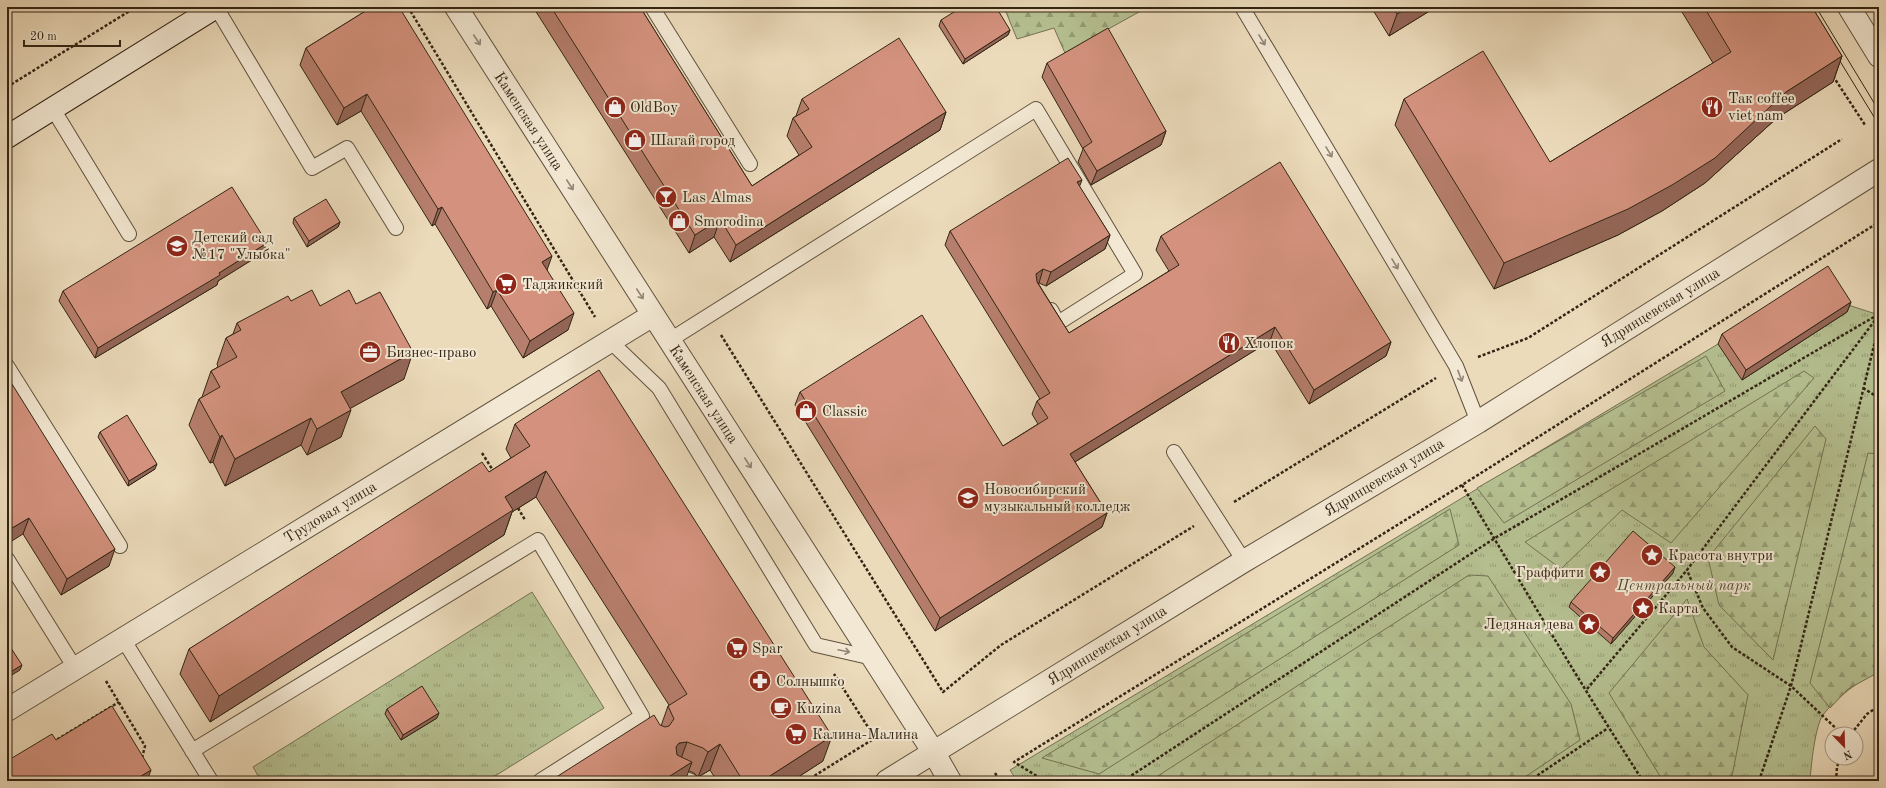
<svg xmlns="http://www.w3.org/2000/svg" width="1886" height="788" viewBox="0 0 1886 788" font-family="'Old Standard TT',serif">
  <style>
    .grass { fill: url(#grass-tufts); stroke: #747353 }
    .forest { fill: url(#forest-firs); stroke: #747353 }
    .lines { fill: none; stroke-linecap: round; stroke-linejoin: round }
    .service-casing { stroke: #60523e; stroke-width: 16 }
    .minor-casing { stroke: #60523e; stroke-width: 24 }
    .tertiary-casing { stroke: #60523e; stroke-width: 24 }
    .secondary-casing { stroke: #322514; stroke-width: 24 }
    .path { stroke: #322514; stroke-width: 2.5; stroke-dasharray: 3 2; stroke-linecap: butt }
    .service { stroke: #f3e8d3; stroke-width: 14 }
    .minor { stroke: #f3e8d3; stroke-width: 22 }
    .tertiary { stroke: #f3e8d3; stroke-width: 22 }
    .secondary { stroke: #f3e8d3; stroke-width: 22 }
    .tram { stroke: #322514; stroke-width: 1 }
    .wall { fill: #b67e6c; stroke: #322514 }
    .shaded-wall { fill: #946658; stroke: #322514 }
    .building { fill: #d4927e; stroke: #322514 }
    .oneway { stroke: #928674 }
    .labels { text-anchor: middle; stroke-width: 4; stroke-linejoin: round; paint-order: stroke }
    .poi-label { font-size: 15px; fill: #322514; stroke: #f3e8d3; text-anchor: start }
    .street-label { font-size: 15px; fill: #322514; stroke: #f3e8d3 }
    .park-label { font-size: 15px; font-style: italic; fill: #534c34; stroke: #f3e8d3 }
  </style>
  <defs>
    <pattern id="grass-tufts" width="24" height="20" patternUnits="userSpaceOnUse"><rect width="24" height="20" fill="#b6c192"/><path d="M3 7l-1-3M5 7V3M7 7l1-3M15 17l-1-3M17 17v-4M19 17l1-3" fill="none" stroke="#959d76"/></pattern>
    <pattern id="forest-firs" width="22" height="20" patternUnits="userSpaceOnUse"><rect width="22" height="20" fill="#b6c192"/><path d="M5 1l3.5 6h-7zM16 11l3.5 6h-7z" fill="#959d76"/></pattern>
  </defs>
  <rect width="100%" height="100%" fill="#ecdbbb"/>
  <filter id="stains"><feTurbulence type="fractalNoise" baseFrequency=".005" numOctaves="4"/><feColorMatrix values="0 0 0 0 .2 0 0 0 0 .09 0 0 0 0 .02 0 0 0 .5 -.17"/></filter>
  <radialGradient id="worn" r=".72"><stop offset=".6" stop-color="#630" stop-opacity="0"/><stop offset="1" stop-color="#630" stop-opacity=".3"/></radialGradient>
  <path class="grass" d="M1824,276L1842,303L1879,315V672C1861,678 1834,700 1823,715C1815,726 1811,766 1810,781H1017L1010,770L1718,344Z
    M532,592L604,708L487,781H261L253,767Z"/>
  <path class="forest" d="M1004,7H1148L1065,53L1054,28L1017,39Z
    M1706,356L1725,391L1504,523L1477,488Z
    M1804,371L1814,378L1671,543L1622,510L1561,569L1525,542Z
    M1815,426L1826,439L1773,660L1719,605L1708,558Z
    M1868,453L1879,454V672L1848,689L1830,708L1810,683Z
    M1450,509L1459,545L1099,774L1042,758Z
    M1469,575L1488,576L1571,704L1580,740L1519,781H1150Z
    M1687,599L1704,647L1748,695L1731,781H1663L1609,693Z"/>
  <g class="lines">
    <g class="service-casing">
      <path id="service" d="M216,7L312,168L347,148L396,228
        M652,7L750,164
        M1242,7L1456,366L1478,422
        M53,109L129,234
        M670,340L1036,109L1135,274L1058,323L1051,310
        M610,341L659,388L816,645L873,658
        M7,366L120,546
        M1174,452L1244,561
        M7,559L75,668
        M123,639L211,781
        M192,751L538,540L642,716L540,781
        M675,775L691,781"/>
    </g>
    <g class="minor-casing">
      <path id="minor" d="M1849,7L1879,56
        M7,710L653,315
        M887,781L1244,561L1478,422L1879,170"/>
    </g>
    <g class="tertiary-casing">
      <path id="tertiary" d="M456,7L934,753L950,781"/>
    </g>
    <g class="secondary-casing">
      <path id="secondary" d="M7,137L216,7"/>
    </g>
    <path class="path" d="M408,7L595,317
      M1833,76L1865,125
      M7,87L136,7
      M721,335L943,692L1001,645L1194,526
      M1478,357L1528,338L1842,139
      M1863,388L1879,398
      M482,453L494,472
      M1462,485C1522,584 1580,684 1643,781
      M1234,502L1436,378
      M518,508L525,520
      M106,681L145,746L142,758
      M1587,689L1687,570
      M1842,734L1791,686L1732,647L1703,608L1687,570L1879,315
      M1851,734L1867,714L1879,706
      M53,742L119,702
      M995,773L1000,781
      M806,781L875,738L834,674
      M1045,781L1014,762L1462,485L1879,222
      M1123,781L1495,538L1879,314
      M1529,781L1608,728
      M1759,781L1791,686L1877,333
      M1836,781L1837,767L1840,758"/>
    <use href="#service" class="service"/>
    <use href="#minor" class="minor"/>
    <use href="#tertiary" class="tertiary"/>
    <use href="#secondary" class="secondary"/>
    <path class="tram" d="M1816,7L1879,111
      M1835,53L1879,125"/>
  </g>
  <path class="wall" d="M372,7L547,270L568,330L523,358L491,306L487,309L435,224L432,226L361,111L337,125L300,65L306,48Z
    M533,7H640L752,186L799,155L787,136L793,118L796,116L802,99L946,112L940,130L730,262L714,237L689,253Z
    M1371,7H1436L1389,36Z
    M1679,7H1812L1842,56L1833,82L1777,118L1705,183L1662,211L1618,235L1494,289L1395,125L1404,99L1550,162L1713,63Z
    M941,20L1010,30L1008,35L963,64L939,26Z
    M1047,63L1166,131L1161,145L1091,185L1078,162L1083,149L1042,77Z
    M1079,186L1110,235L1105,249L1046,286L1039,283H1038L1069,333L1169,271L1156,250L1161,236L1391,342L1386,356L1309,404L1270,341L1075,462L1107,513L1102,527L935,631L795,405L800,392L1003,446L1038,424L1032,414L1037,401L1040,399L945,245L950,231Z
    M294,218L340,222L338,227L307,247L293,223Z
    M263,253L218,281L217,285L95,358L59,301L63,291Z
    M291,301L320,306L356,304L404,379L350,408L341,437L307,455L301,445L225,486L213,462L210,463L189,425L199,399L202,397L211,371L218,367L217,364L226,338L233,334L237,323Z
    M1851,302L1847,312L1742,380L1718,344L1722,334Z
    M7,376L109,566L61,595L23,534Z
    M515,424L823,761L792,781H717L710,770L698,777L694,773L689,771L660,725L661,726L668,706L669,705L536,497L512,512L504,535L210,722L180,674L189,649L489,472L511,458L506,449Z
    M100,432L155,469L128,486L98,437Z
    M1673,573L1611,644L1569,607L1571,602Z
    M387,709L437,718L401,740L385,714Z"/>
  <path class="shaded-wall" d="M1408,7H1436L1389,36L1397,14Z
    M1010,30L1008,35L963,64L965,59Z
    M1842,56L1833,82L1777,118L1705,183L1662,211L1618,235L1494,289L1504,263L1786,92Z
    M367,94L361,111L337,125L344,108Z
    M946,112L940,130L730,262L736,245Z
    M1166,131L1161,145L1091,185L1097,171Z
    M1082,180L1077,193V182Z
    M442,207L435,224L432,226L438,209Z
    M720,219L714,237L689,253L695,235Z
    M340,222L338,227L307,247L309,241Z
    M1110,235L1105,249L1046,286L1051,272Z
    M267,243L263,253L218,281L217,285L95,358L98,348Z
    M552,256L546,273L542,262Z
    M1043,269L1039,283L1031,287L1036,274Z
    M497,290L491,306L487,309L493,292Z
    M1851,302L1847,312L1742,380L1746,370Z
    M574,313L568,330L523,358L530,341Z
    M1275,327L1270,341L1065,468L1070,454Z
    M1391,342L1386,356L1309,404L1314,390Z
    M413,352L404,379L331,419L341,392Z
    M351,410L341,437L307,455L317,429Z
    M311,418L301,445L225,486L235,459Z
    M222,435L213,462L210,463L220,437Z
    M157,464L155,469L128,486L129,481Z
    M546,471L536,497L512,512L504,535L210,722L219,696L505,497Z
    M1107,513L1102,527L935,631L940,618Z
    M29,518L23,534L7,544V531Z
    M115,549L109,566L61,595L67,579Z
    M1675,567L1673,573L1611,644L1613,638Z
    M22,665L20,670L7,678V674Z
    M439,713L437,718L401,740L403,735Z
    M832,736L823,761L792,781H762Z
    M687,742L678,767L676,747L679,743Z
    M720,744L710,770L698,777L708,752Z
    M692,762L685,781H662Z
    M151,770L147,781H133Z"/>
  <path class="building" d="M372,7H399L552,256L542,262L574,313L530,341L497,290L493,292L442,207L438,209L367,94L344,108L306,48Z
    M551,7H640L752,186L812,147L793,118L809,109L802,99L899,38L946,112L736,245L720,219L695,235Z
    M962,7H996L1010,30L965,59L941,20Z
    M1393,7H1408L1397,14Z
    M1704,7H1812L1842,56L1786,92L1715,158L1672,185L1628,209L1504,263L1404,99L1483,51L1550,162L1731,52Z
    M1108,28L1166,131L1097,171L1083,148L1092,142L1047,63Z
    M1068,158L1082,180L1077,182L1110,235L1051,272L1043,269L1036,274L1037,282L1069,333L1179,265L1161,236L1280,162L1391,342L1314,390L1275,327L1070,454L1107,513L940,618L800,392L922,315L1003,446L1048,418L1037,401L1050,393L950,231Z
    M232,187L267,243L219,273L220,275L98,348L63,291Z
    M326,199L340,222L309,241L294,218Z
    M1828,266L1851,302L1746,370L1722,334Z
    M312,290L320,306L349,290L356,304L380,292L413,352L341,392L351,410L317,429L311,418L235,459L222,435L220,437L199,399L220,387L211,371L237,357L226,338L241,330L237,323L288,296L291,301Z
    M599,370L832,736L762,781H743L720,744L708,752L703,748L687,742L679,743L676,747L677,755L692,762L662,781H550L654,715L660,725L665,727L669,726L674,719L668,706L687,694L546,471L505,497L513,510L219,696L189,649L482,462L489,472L530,446L515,424Z
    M7,376L115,549L67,579L29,518L7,531Z
    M127,415L157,464L129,481L100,432Z
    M1633,531L1675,567L1613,638L1571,602Z
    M7,642L22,665L7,674Z
    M422,686L439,713L403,735L387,709Z
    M112,706L151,770L133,781H7V761L52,734L56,740Z"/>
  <defs><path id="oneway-shaft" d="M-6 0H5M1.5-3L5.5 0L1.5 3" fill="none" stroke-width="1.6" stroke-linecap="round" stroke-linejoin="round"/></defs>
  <g class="oneway">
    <use href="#oneway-shaft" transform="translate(477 40) rotate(57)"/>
    <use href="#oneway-shaft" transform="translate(1262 40) rotate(59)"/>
    <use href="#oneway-shaft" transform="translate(1329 152) rotate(59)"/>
    <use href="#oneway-shaft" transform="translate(570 185) rotate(57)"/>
    <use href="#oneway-shaft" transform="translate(1395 264) rotate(59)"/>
    <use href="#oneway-shaft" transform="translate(640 294) rotate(57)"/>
    <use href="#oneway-shaft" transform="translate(1460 376) rotate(69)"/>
    <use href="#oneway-shaft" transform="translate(748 463) rotate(57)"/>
    <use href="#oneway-shaft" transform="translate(844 651) rotate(12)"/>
  </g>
  <defs>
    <g id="shop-disc" transform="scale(1.15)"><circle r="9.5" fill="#8f2418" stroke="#f3e8d3"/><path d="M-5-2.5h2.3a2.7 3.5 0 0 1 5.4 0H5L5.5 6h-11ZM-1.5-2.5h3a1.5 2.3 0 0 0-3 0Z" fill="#fff"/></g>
    <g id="restaurant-disc" transform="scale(1.15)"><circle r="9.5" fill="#8f2418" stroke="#f3e8d3"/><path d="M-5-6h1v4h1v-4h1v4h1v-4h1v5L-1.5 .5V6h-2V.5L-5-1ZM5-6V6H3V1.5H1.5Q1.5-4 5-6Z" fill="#fff"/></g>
    <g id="bar-disc" transform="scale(1.15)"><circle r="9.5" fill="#8f2418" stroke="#f3e8d3"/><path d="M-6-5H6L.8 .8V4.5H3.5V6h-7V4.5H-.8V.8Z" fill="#fff"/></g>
    <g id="school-disc" transform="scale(1.15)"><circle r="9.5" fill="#8f2418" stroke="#f3e8d3"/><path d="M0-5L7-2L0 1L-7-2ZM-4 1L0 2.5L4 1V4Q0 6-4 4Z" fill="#fff"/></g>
    <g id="supermarket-disc" transform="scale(1.15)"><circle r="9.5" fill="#8f2418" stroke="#f3e8d3"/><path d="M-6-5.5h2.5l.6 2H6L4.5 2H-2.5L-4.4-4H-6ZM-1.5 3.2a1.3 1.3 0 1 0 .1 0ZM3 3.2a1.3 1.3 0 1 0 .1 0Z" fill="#fff"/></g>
    <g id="office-disc" transform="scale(1.15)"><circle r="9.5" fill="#8f2418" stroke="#f3e8d3"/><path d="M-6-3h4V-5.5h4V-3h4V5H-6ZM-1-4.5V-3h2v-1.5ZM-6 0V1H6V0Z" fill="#fff"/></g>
    <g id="sight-disc" transform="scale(1.15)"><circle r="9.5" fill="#8f2418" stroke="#f3e8d3"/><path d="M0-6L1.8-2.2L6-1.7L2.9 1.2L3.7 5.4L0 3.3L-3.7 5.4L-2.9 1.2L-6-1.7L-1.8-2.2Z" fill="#fff"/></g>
    <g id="pharmacy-disc" transform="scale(1.15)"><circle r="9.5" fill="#8f2418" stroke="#f3e8d3"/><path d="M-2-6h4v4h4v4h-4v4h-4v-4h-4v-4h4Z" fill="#fff"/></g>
    <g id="cafe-disc" transform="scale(1.15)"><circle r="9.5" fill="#8f2418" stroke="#f3e8d3"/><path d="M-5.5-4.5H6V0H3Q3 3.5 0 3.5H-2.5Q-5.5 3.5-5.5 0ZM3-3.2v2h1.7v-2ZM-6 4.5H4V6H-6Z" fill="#fff"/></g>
  </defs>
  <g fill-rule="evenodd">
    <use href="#shop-disc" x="615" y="107"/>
    <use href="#restaurant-disc" x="1712" y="107"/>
    <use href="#shop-disc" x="635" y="140"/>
    <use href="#bar-disc" x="666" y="197"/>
    <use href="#shop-disc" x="679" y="221"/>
    <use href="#school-disc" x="177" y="246"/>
    <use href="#supermarket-disc" x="506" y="284"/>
    <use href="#restaurant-disc" x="1229" y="343"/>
    <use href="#office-disc" x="370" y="352"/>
    <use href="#shop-disc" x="806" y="411"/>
    <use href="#school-disc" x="968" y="498"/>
    <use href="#sight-disc" x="1652" y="555"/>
    <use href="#sight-disc" x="1600" y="572"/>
    <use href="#sight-disc" x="1643" y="608"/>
    <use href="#sight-disc" x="1589" y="624"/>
    <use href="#supermarket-disc" x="737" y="648"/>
    <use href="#pharmacy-disc" x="760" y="681"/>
    <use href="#cafe-disc" x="781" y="708"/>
    <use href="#supermarket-disc" x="796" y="734"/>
  </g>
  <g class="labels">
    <g class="poi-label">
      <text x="1728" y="103">Так coffee<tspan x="1728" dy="17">viet nam</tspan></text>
      <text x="630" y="112">OldBoy</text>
      <text x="650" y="145">Шагай город</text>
      <text x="682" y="202">Las Almas</text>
      <text x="694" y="226">Smorodina</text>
      <text x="192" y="242">Детский сад<tspan x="192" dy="17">№17 "Улыбка"</tspan></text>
      <text x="522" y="289">Таджикский</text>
      <text x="1244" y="348">Хлопок</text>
      <text x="386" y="357">Бизнес-право</text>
      <text x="822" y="416">Classic</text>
      <text x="984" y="494">Новосибирский<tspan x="984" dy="17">музыкальный колледж</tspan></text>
      <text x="1668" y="560">Красота внутри</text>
      <text x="1584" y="577" text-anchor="end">Граффити</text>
      <text x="1658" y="613">Карта</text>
      <text x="1574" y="629" text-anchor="end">Ледяная дева</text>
      <text x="752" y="653">Spar</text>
      <text x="776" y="686">Солнышко</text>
      <text x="796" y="713">Kuzina</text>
      <text x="812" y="739">Калина-Малина</text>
    </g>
    <g class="street-label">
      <text transform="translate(529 121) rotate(57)" y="5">Каменская улица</text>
      <text transform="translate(1660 307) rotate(-32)" y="5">Ядринцевская улица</text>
      <text transform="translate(704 394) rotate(57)" y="5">Каменская улица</text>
      <text transform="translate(1384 477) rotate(-31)" y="5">Ядринцевская улица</text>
      <text transform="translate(330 512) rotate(-31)" y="5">Трудовая улица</text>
      <text transform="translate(1107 645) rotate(-32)" y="5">Ядринцевская улица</text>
    </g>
    <g class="park-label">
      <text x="1684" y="590">Центральный парк</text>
    </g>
  </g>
  <rect width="1886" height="788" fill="none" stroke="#ecdbbb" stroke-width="24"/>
  <rect x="8" y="8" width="1870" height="772" fill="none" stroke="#322514" stroke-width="2"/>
  <rect x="12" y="12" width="1862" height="764" fill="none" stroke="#322514"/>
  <g transform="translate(1844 746) rotate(157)"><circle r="19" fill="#f3e8d3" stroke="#a69a87"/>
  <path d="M0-3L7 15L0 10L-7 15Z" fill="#8f2418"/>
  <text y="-6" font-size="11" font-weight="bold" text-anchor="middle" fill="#322514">N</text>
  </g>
  <path d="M24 40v6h96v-6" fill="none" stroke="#322514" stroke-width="2"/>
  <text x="30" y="40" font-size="12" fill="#322514" stroke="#f3e8d3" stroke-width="3" paint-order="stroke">20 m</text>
  <rect width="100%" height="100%" filter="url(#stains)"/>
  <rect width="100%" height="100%" fill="url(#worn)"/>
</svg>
